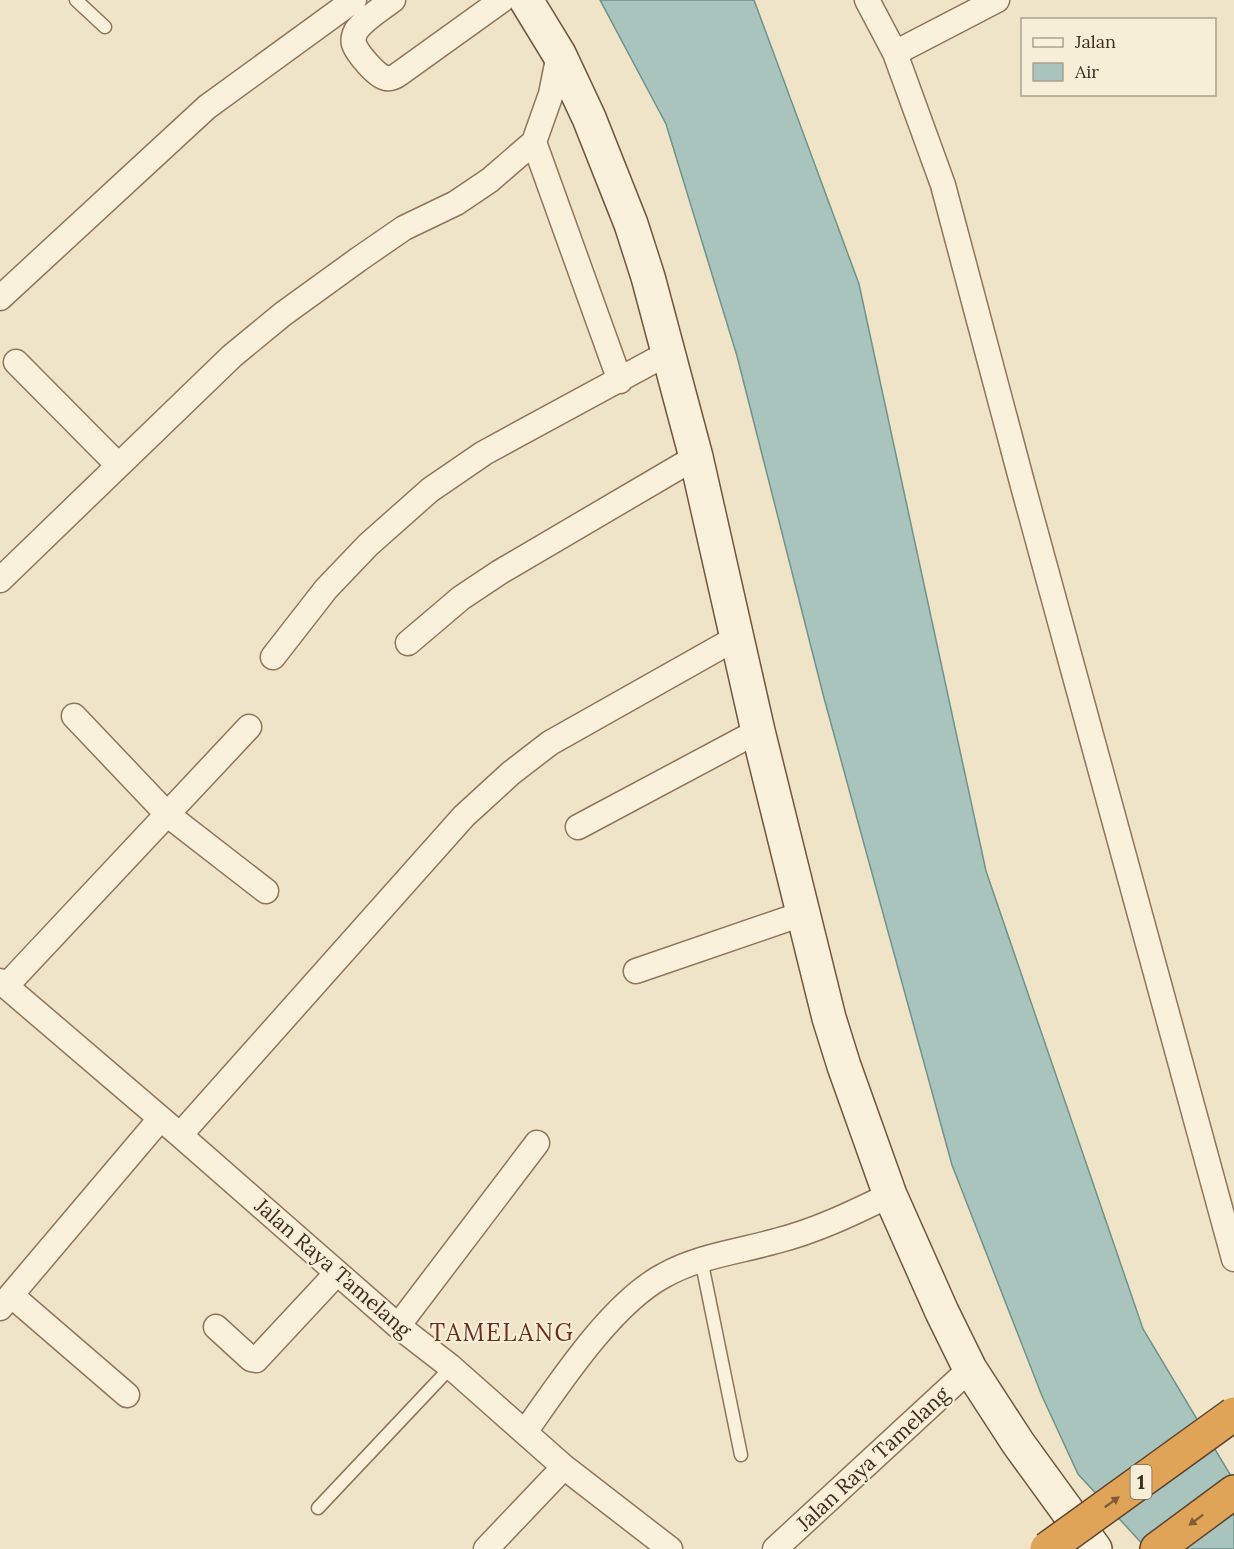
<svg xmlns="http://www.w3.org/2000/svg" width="1234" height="1549" viewBox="0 0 1234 1549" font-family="Lora,serif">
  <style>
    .water { fill: #a9c4bc; stroke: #6f938a; stroke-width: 1.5 }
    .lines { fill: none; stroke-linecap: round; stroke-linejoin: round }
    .lane-casing { stroke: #8d765c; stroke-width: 15 }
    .street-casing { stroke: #8d765c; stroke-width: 27 }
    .secondary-casing { stroke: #6f573f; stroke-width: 36 }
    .highway-casing { stroke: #5b4430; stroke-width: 36 }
    .lane { stroke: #faf1dc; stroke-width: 12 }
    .street { stroke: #faf1dc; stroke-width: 24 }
    .secondary { stroke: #faf1dc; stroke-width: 33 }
    .highway { stroke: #e0a458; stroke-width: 33 }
    .highway-bridge-casing { stroke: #5b4430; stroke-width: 36; stroke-linecap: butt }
    .highway-bridge { stroke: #e0a458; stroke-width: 33 }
    .oneway { fill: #7e5d36 }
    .labels { text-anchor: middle; stroke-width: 4.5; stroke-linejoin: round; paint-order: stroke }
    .shield { fill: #f7eed8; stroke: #756857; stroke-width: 1.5 }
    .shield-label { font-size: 20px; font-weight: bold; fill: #3d2e20 }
    .street-label { font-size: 21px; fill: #3d2e20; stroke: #f7eed8 }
    .quarter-label { font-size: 24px; letter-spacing: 1.5px; fill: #6b2e1e; stroke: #f7eed8 }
  </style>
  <rect width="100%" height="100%" fill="#f0e4c8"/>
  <path class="water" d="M600,0H754L859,284L986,871L1143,1329L1234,1481V1549H1147L1078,1474L1042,1396L952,1165L824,698L737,356L666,124Z"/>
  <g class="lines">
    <g class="lane-casing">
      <path id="lane" d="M76,0L105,27
        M701,1259L741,1455
        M318,1508L451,1367"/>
    </g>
    <g class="street-casing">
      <path id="street" d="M393,0C383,7 362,21 356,31C354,35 353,40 354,44C357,53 377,77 386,78C391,79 395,77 399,74L502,0
        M867,0L895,53L943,185L1023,486L1234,1259
        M895,53L997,0
        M534,142L620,381
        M0,298L207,107L354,0
        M16,362L118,465
        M0,580L232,356L283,314L359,259L404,228L456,203L490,180L534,142L551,94L559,54
        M408,643L461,598L500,572L696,457
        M273,657L326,589L368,545L430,490L484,453L670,352
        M74,716L168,815L266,891
        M578,827L758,731
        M636,971L802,914
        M0,981L180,1135L398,1326L451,1367L564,1467L670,1549
        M6,986L249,727
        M180,1135L464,816L511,773L550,743L738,637
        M11,1295L127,1395
        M0,1308L160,1119
        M398,1326L537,1143
        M216,1327L251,1359L256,1360L337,1273
        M525,1432C559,1384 611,1304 663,1276C698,1256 738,1252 776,1241C816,1231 853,1213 890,1195
        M486,1549L564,1467
        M775,1549L970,1369"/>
    </g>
    <g class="secondary-casing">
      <path id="secondary" d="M526,0L559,54L589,118L631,224L648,277L696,457L758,731L829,1018L844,1066L890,1195L942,1312L970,1369L1018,1443L1095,1549"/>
    </g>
    <g class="highway-casing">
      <path id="highway" d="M1157,1549L1234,1492"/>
    </g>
    <use href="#lane" class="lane"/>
    <use href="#street" class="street"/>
    <use href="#secondary" class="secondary"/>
    <use href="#highway" class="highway"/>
    <g class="highway-bridge-casing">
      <path id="highway-bridge" d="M1047,1549L1234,1414"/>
    </g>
    <use href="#highway-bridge" class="highway-bridge"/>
  </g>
  <defs><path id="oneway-solid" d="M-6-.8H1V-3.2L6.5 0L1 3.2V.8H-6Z" transform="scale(1.5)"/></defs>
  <g class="oneway">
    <use href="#oneway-solid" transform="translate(1112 1502) rotate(-36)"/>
    <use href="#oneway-solid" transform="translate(1196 1520) rotate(143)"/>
  </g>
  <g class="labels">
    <rect class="shield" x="1130.5" y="1465" width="21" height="34" rx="4.5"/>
    <g class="shield-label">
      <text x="1141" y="1489">1</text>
    </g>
    <g class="street-label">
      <text transform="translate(333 1268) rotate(41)" y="7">Jalan Raya Tamelang</text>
      <text transform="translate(873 1459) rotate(-43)" y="7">Jalan Raya Tamelang</text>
    </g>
    <g class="quarter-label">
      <text x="502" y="1341">TAMELANG</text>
    </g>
  </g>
  <rect x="1021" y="18" width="195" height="78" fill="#f7eed8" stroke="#ada18e" stroke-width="1.5"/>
  <rect x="1033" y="38" width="30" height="9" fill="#faf1dc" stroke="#ada18e" stroke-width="1.5"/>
  <text x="1075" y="48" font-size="18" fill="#3d2e20">Jalan</text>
  <rect x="1033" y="63" width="30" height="18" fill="#a9c4bc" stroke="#ada18e" stroke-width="1.5"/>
  <text x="1075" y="78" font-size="18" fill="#3d2e20">Air</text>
</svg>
